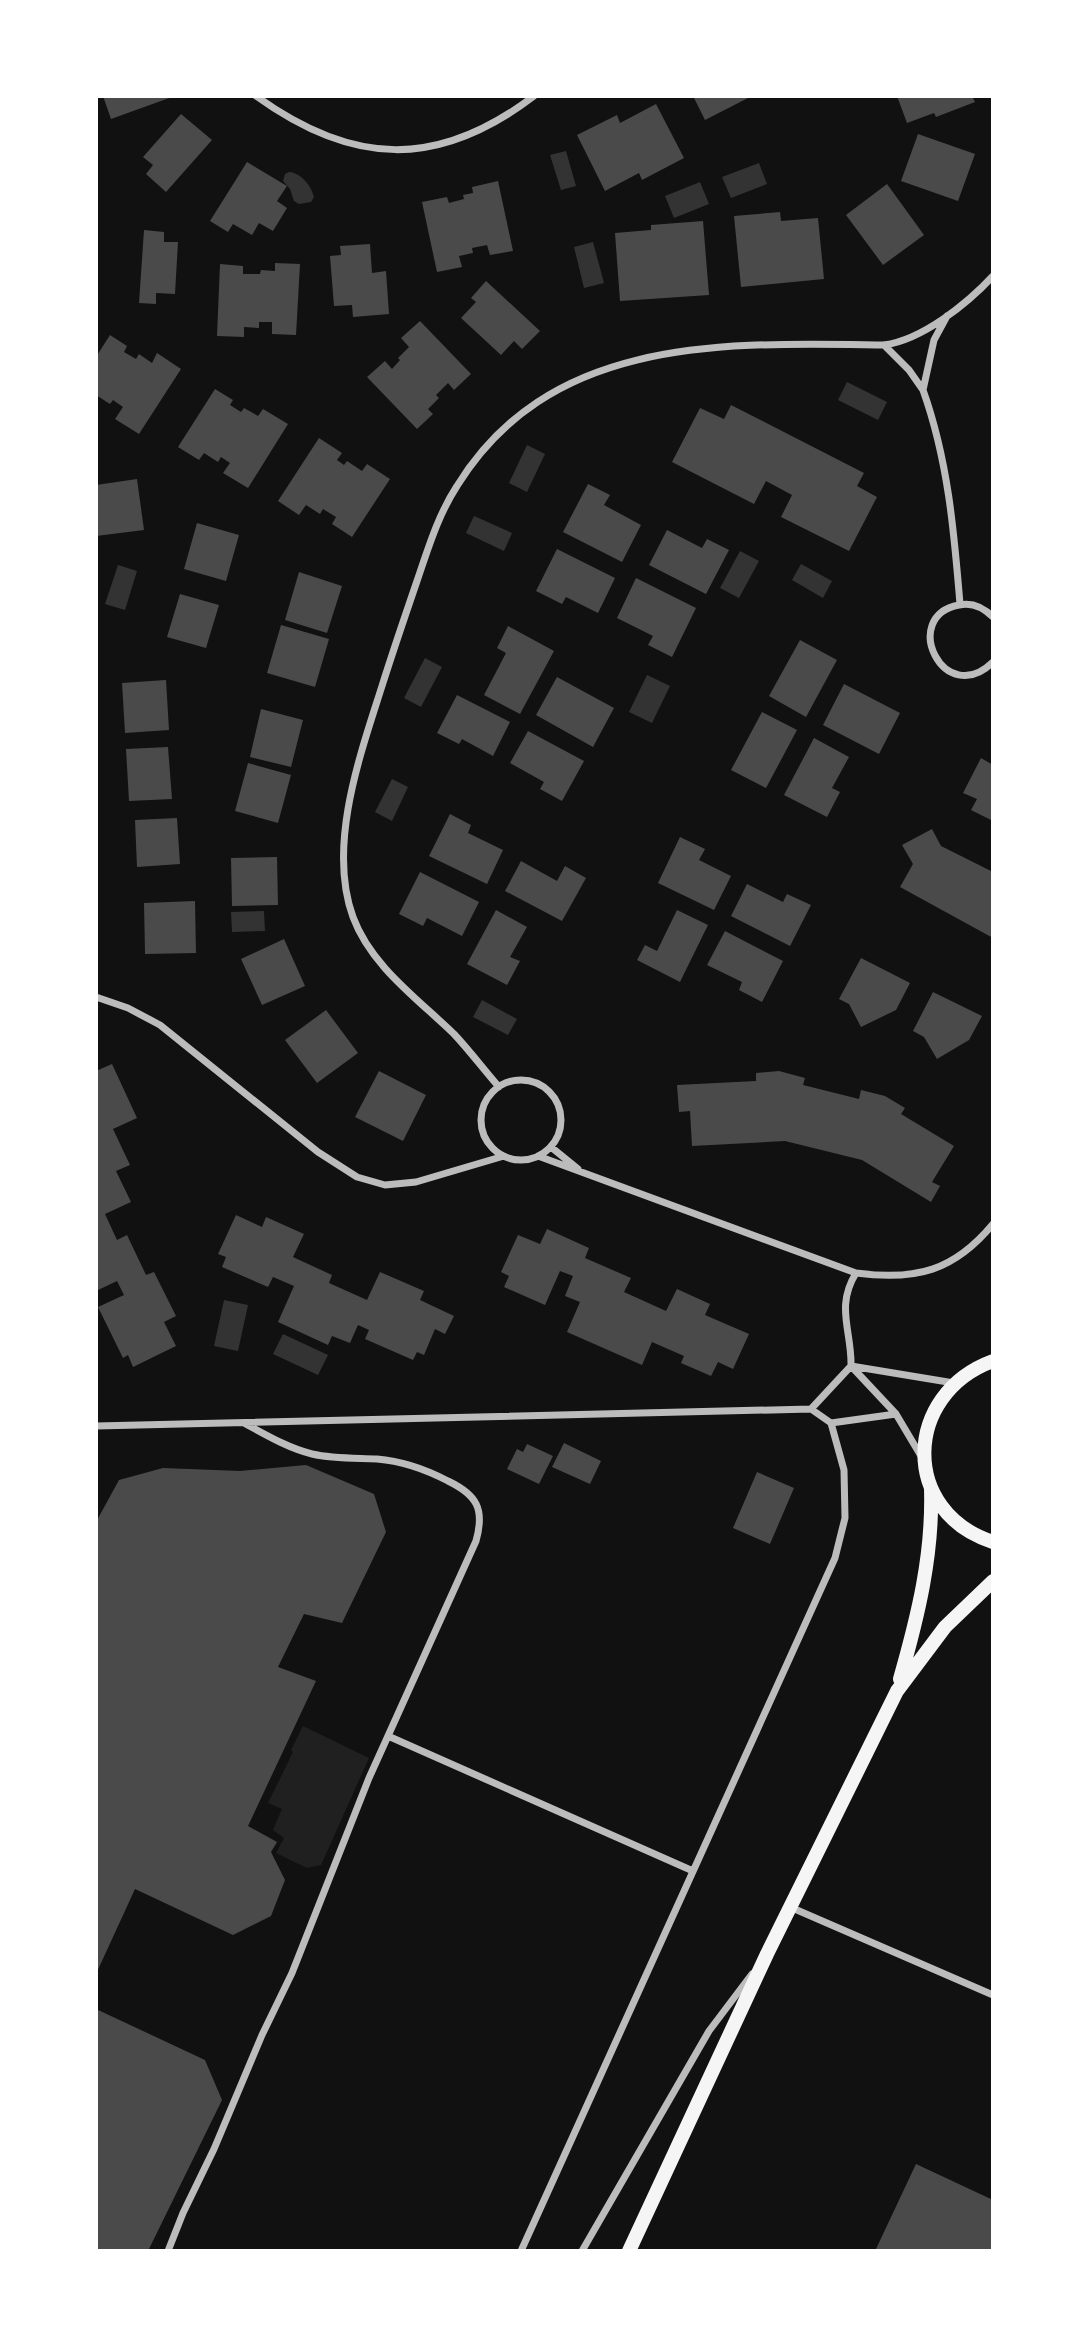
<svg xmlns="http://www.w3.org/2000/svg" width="1089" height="2347" viewBox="0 0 1089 2347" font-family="'Crimson Pro',serif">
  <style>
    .green { fill: #202020 }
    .water { fill: #333 }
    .building { fill: #4a4a4a }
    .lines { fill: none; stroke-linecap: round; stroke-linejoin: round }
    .minor { stroke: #bcbcbc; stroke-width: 7 }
    .secondary { stroke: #f5f5f5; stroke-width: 14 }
  </style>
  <rect width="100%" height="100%" fill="#111"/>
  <path class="green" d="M303,1726L369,1758L321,1865L307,1868L276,1853L284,1838L273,1830L282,1809L268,1803L293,1752L291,1750Z"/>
  <path class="water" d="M566,151L576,186L561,190L550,155Z
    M759,163L767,184L731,198L722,177Z
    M289,172C301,173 311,185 314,197L311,202L299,204L294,201L290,189L283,181L285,174Z
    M700,182L709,204L674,218L665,196Z
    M593,242L604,283L584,288L574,247Z
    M847,382L887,402L878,420L838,400Z
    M527,445L545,454L527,492L509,483Z
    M474,516L512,533L504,551L466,533Z
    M740,551L759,561L739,598L720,588Z
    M801,564L832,581L823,598L792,580Z
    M118,565L137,571L125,610L105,604Z
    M425,658L442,667L421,707L404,698Z
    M647,675L670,686L652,723L629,712Z
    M392,779L408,787L392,821L375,812Z
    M264,911L265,931L232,932L231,912Z
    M482,1000L517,1019L508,1035L473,1017Z
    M224,1300L248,1305L238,1351L214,1346Z
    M283,1334L328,1355L318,1375L273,1354Z"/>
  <path class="building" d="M103,96H172V97L111,119Z
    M693,96H746L748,98L705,120Z
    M897,96H972L975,102L936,117L934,113L907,123Z
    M656,104L684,158L642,180L639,173L605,191L577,135L617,115L620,123Z
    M181,114L212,140L166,192L146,174L153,165L143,157Z
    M918,134L975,154L958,201L901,181Z
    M247,162L287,186L277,201L287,208L273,231L259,223L252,235L233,224L228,232L210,221Z
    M498,181L513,251L490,255L487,245L472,248L473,253L459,256L462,267L437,272L422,202L447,197L449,203L464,199L463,195L473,193L472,187Z
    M887,184L924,235L883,265L846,215Z
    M780,212L781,221L818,218L824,279L741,287L734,216Z
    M703,221L709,295L620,301L615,233L651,230V225Z
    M144,230L164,232V242H178L175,294L156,293V304L139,303Z
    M370,244L372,273L386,271L389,314L353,317L352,305L334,306L330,256L341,255L340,246Z
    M275,263L300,264L296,335L272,334V322H259V328L244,327V337L217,336L220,264L243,266V274H260L261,270L275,271Z
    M486,281L540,331L522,349L514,341L501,355L461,318L476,302L471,298Z
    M420,321L471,374L454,390L448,383L436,395L439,398L428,409L433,414L417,429L367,377L385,361L392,369L400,360L398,358L409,347L401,338Z
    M110,335L127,346L124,352L136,359L139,354L152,363L157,353L181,369L139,434L115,419L123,407L113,400L110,404L96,395V357Z
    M215,389L233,400L230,405L241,412L244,408L258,416L263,409L288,424L248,488L223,473L230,463L221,457L218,462L204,453L199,460L178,447Z
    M731,405L864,473L857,486L877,497L849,551L781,517L792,495L766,481L754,504L672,462L700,408L724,419Z
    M319,438L342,453L337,460L344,465L347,461L362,471L367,464L390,479L352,537L332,524L336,517L323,509L320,514L306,505L299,515L278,501Z
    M137,479L144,530L96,536V485Z
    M588,484L610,495L604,505L641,525L622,562L563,532Z
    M197,523L239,535L226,581L184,569Z
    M667,530L702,548L707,539L729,550L706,594L649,565Z
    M557,549L615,578L598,613L566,597L562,604L536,591Z
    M299,572L342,586L327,633L285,620Z
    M636,578L696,608L672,657L648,645L653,636L617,618Z
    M180,594L219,605L206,648L167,637Z
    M281,625L329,639L315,687L267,673Z
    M508,626L554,651L520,714L484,695L506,653L497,648Z
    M800,640L837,660L806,717L769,696Z
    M557,677L614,708L593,747L536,715Z
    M166,680L169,730L125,733L122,683Z
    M844,684L900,713L879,754L823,725Z
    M457,695L510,722L493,756L462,739L459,744L437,733Z
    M261,709L303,720L291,767L250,757Z
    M762,712L797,730L766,788L731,770Z
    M528,731L584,761L562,801L540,789L544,782L510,763Z
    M814,738L849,757L832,788L840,792L827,817L784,795Z
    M168,747L172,799L129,801L126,749Z
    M981,758L993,765V821L971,810L977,799L963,793Z
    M248,763L291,775L278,823L235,811Z
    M450,814L471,825L468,833L503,850L487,884L429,856Z
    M177,818L180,864L137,867L135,820Z
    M932,829L941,846L993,872V938L900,887L913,864L902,845Z
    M680,837L705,849L699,860L731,876L714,910L658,883Z
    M277,857L278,905L232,906L231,858Z
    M521,861L557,881L565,866L586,878L562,921L505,891Z
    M420,872L479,902L462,936L427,918L423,926L399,914Z
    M747,884L783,902L787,894L811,905L790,946L731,916Z
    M195,901L196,953L145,954L144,903Z
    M496,910L527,927L510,957L520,961L507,985L467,964Z
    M677,910L708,925L680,982L637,960L645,945L657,951Z
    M725,931L783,961L762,1002L739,990L742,982L707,965Z
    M284,939L305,986L262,1005L241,959Z
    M861,958L910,983L896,1010L861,1027L849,1004L839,999Z
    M933,992L982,1016L969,1040L937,1059L924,1037L913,1031Z
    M326,1010L358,1053L317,1083L285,1040Z
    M112,1064L137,1118L113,1129L130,1165L116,1171L131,1202L105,1214L117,1240L127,1235L146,1275L154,1272L176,1316L164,1322L176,1346L133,1367L128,1355L123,1358L98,1307L124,1295L117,1281L96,1291V1071Z
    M379,1071L426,1095L403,1141L355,1117Z
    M779,1071L805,1078L803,1085L859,1099L861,1090L885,1096L905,1108L901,1114L954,1146L932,1182L940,1186L931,1202L862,1160L785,1141L692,1146L690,1111L679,1112L677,1085L756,1081V1073Z
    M236,1215L262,1227L266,1217L304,1234L293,1257L332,1275L329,1283L367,1300L380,1272L424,1291L420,1300L454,1316L445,1334L435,1329L424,1355L417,1352L413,1360L365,1339L369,1330L358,1325L350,1343L332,1336L328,1345L278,1322L294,1286L273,1277L268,1287L222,1267L226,1257L218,1254Z
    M547,1229L589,1248L585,1258L631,1278L624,1292L666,1311L677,1289L710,1304L705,1315L749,1334L733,1369L718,1362L711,1376L681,1363L684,1356L652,1342L642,1365L567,1332L580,1302L565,1296L573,1276L560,1271L545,1305L504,1287L509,1276L501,1272L518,1235L540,1244Z
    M564,1443L601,1461L590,1484L552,1467Z
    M527,1444L553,1456L539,1484L507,1469L517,1449L523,1452Z
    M306,1465L374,1494L386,1532L342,1623L304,1614L278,1667L316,1681L248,1826L277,1842L271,1852L285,1880L271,1916L233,1935L135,1889L96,1974V1522L119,1480L163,1468L240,1471Z
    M757,1472L794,1488L770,1544L733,1528Z
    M96,2009L205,2060L222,2100L148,2251H96Z
    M916,2164L993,2200V2251H880L876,2249Z"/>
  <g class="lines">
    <path class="minor" d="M256,96C353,166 438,169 534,96
      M884,345L909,370L923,390L934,340L947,316
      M923,390C948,460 954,531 960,604
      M993,617C984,608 972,602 959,605C899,616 944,710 993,662
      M96,997L128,1008L160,1025L318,1152L357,1177L385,1185L416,1182L504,1156
      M481 1120a40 40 0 1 1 80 0a40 40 0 1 1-80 0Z
      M499,1087C484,1070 470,1051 454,1034C418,999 371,966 353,917C327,846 360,755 382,686C393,651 405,616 417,581C428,549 438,515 457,486C551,334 727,343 884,345C922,340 967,304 993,276
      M551,1147L578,1169
      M538,1156L856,1273C916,1281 954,1271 993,1224
      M856,1273C835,1307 852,1331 851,1366L896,1414L921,1456
      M851,1366L954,1383
      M831,1423L896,1414
      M96,1426L811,1409L851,1366
      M388,1736L693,1871
      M790,1907L993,1995
      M168,2251L183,2213L214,2149L262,2035L292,1973L369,1778L476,1541C485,1509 477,1495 448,1481C425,1469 403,1461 377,1459C355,1458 334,1459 312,1454C288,1448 266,1435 244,1423
      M521,2251L835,1558L845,1518L844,1470L831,1423L811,1409
      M582,2251L709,2031L752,1974"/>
    <path class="secondary" d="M993,1361C903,1394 900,1512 993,1542
      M900,1679C918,1616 933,1555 931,1489
      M629,2251L767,1954L897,1691L945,1627L993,1581"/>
  </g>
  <rect width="1089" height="2347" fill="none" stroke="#ffffff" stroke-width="196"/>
</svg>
